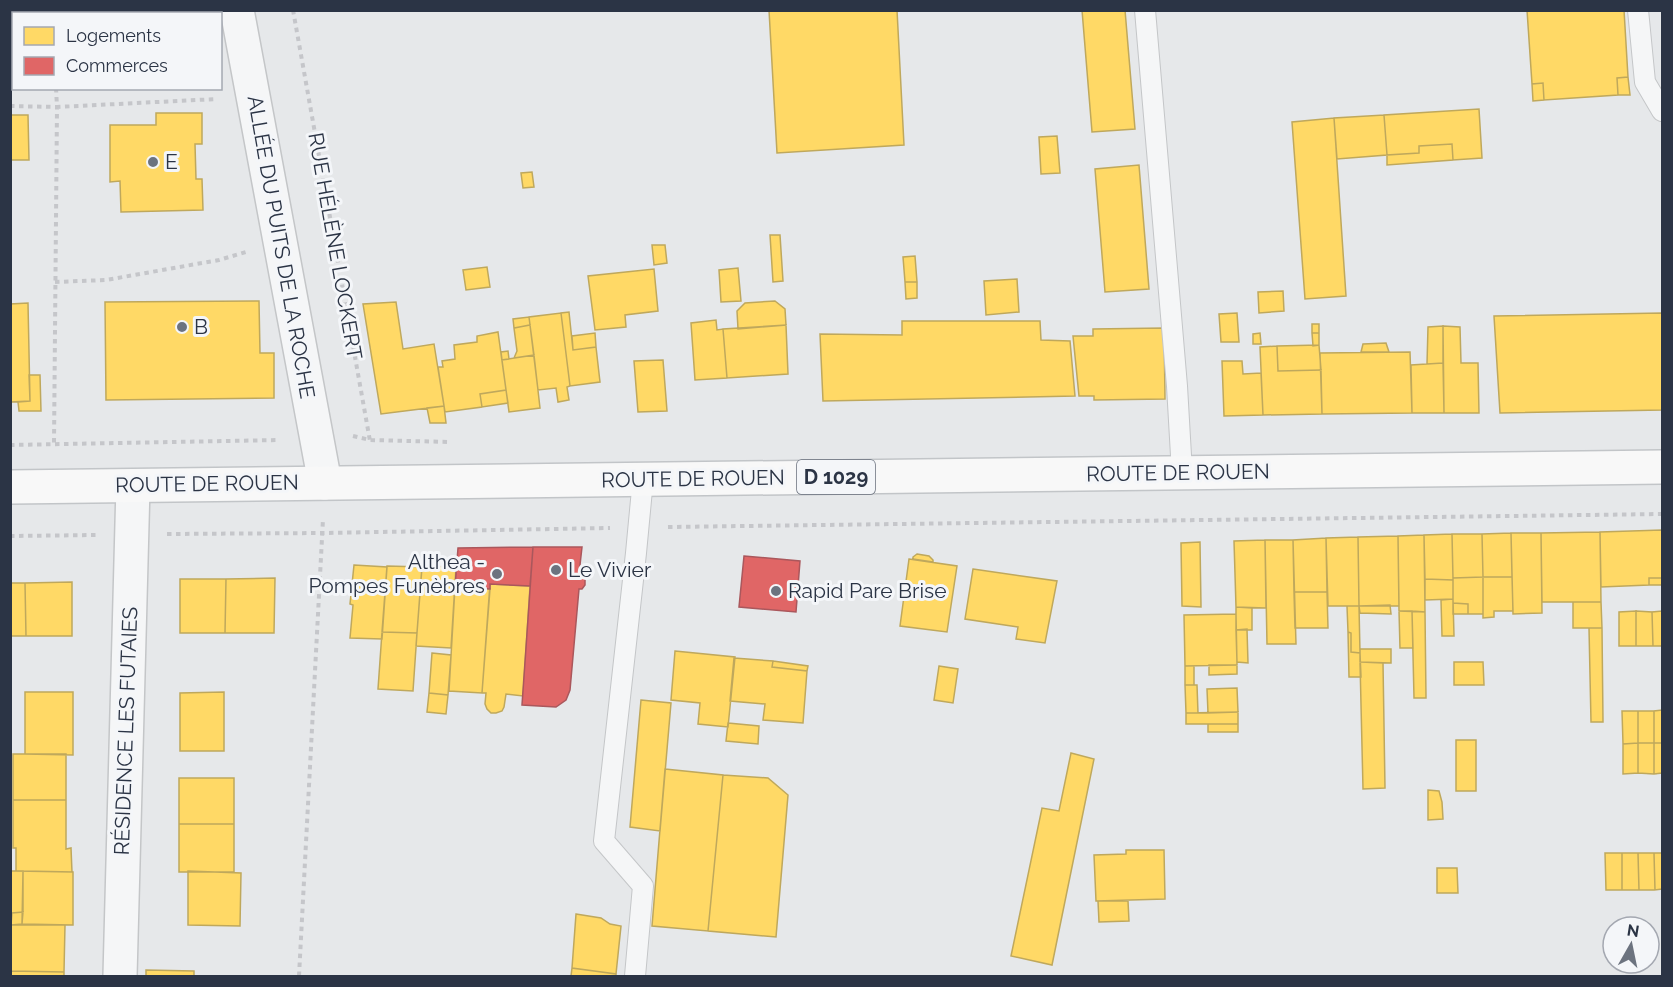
<svg xmlns="http://www.w3.org/2000/svg" width="1673" height="987" viewBox="0 0 1673 987" font-family="Raleway,sans-serif">
  <style>
    .homes { fill: #ffd966; stroke: #bfa85c; stroke-width: 1.5 }
    .shops { fill: #e06666; stroke: #aa575c; stroke-width: 1.5 }
    .lines { fill: none; stroke-linecap: round; stroke-linejoin: round }
    .lane-casing { stroke: #c4c6c8; stroke-width: 22 }
    .street-casing { stroke: #c4c6c8; stroke-width: 36 }
    .primary-casing { stroke: #c2c5c8; stroke-width: 36 }
    .path { stroke: #c5c6ca; stroke-width: 4; stroke-dasharray: 4.5 4.5; stroke-linecap: butt }
    .lane { stroke: #f5f6f7; stroke-width: 20 }
    .street { stroke: #f5f6f7; stroke-width: 33 }
    .primary { stroke: #f8f8f8; stroke-width: 33 }
    .poi-dot { fill: #6c737f; stroke: #f4f6f9; stroke-width: 2 }
    .labels { text-anchor: middle; stroke-width: 6; stroke-linejoin: round; paint-order: stroke }
    .shield { fill: #f4f6f9; stroke: #676e7b; stroke-width: 1.5 }
    .shield-label { font-size: 20px; font-weight: bold; fill: #2b3445 }
    .poi-label { font-size: 21px; fill: #2b3445; stroke: #f4f6f9; text-anchor: start }
    .street-label { font-size: 21px; fill: #2b3445; stroke: #f4f6f9 }
  </style>
  <rect width="100%" height="100%" fill="#e6e8ea"/>
  <path class="homes" d="M78,10H204V14H78Z
    M769,10H897L904,145L777,153Z
    M1082,10H1125L1135,129L1092,132Z
    M1527,10H1624L1628,77L1617,78L1618,95L1544,100L1543,83L1532,84Z
    M1628,77L1630,95H1618L1617,78Z
    M1543,83L1544,100L1533,101L1532,84Z
    M1479,109L1482,158L1453,160L1452,144L1419,146V153L1387,155L1384,115Z
    M156,113H202V144H195L196,179H202L203,210L121,212L120,181L110,182V125H156Z
    M10,115H28L29,160H10Z
    M1384,115L1387,155L1337,159L1334,118Z
    M1334,118L1346,296L1305,299L1292,122Z
    M1057,136L1060,173L1041,174L1039,137Z
    M1452,144L1453,160L1387,165V155L1419,153V146Z
    M1139,165L1149,289L1105,292L1095,169Z
    M532,172L534,187L523,188L521,173Z
    M770,235H780L783,281L773,282Z
    M652,245H665L667,263L654,265Z
    M915,256L917,282H905L903,257Z
    M487,267L490,287L466,290L463,270Z
    M738,268L741,301L721,302L719,270Z
    M654,269L658,311L625,315L626,327L595,330L588,276Z
    M1017,279L1019,312L986,315L984,281Z
    M905,282H917V298L906,299Z
    M1283,291L1284,311L1259,313L1258,292Z
    M259,301L260,353H274V398L106,400L105,302Z
    M775,301L785,309L786,325L738,329L737,311L745,303Z
    M396,302L403,349L434,344L444,406L381,414L363,304Z
    M28,303L30,401L10,402V304Z
    M569,312L573,350L596,347L600,382L570,386L561,313Z
    M561,313L570,386L567,387L569,400L558,402L556,388L538,390L529,317Z
    M1237,313L1239,342H1221L1219,314Z
    M1662,313V410L1500,413L1494,316Z
    M529,317L530,325L514,328L513,319Z
    M716,320L717,330L723,329L727,378L695,380L691,323Z
    M902,321H1040L1041,340L1070,341L1075,396L823,401L820,334L902,335Z
    M1312,324H1319V333H1312Z
    M530,325L534,355L514,358L517,351L514,328Z
    M786,325L788,374L727,378L723,329Z
    M1443,326V363L1427,364L1428,327Z
    M1443,326L1460,327L1461,363H1478L1479,413H1444Z
    M1164,328L1165,399L1094,400V396H1079L1073,336H1093V329Z
    M498,332L506,390L480,394L482,407L445,412L438,367H443L442,361L455,359L454,345L477,342V336Z
    M595,333L596,347L573,350L572,336Z
    M1260,333L1261,344H1253V334Z
    M1312,333H1319V345L1313,346Z
    M1386,343L1389,352H1361L1363,344Z
    M1319,345L1321,370L1278,371L1277,346Z
    M1277,346L1278,371L1321,370L1322,414L1263,415L1260,347Z
    M508,351L509,359L502,360L501,352Z
    M1410,352L1412,413L1322,414L1320,353Z
    M534,355L540,408L509,412L502,360Z
    M663,360L667,411L638,412L634,361Z
    M1222,361H1242L1243,374L1261,373L1263,415L1224,416Z
    M1443,363L1444,413H1412L1411,365Z
    M29,375H40L41,411H19L18,402L30,401Z
    M506,390L508,403L482,407L480,394Z
    M444,406L446,423H430L427,408Z
    M1662,530V578H1649V585L1601,587L1600,532Z
    M1600,532L1601,602H1542L1541,533Z
    M1511,533L1512,577H1483L1482,534Z
    M1511,533H1541L1542,613L1513,614Z
    M1452,534H1482L1483,577L1453,578Z
    M1452,534L1453,580L1425,579L1424,535Z
    M1424,535L1425,612L1399,611L1398,536Z
    M1398,536L1399,606H1359L1358,537Z
    M1358,537L1359,606H1328L1326,538Z
    M1326,538L1327,592H1294L1293,540Z
    M1265,540L1266,608L1236,607L1234,541Z
    M1265,540H1293L1296,644H1267Z
    M1200,542L1201,607L1182,606L1181,543Z
    M917,554L929,556L933,560V562L913,559V557Z
    M909,559L957,566L947,632L900,626Z
    M354,565L387,567L382,639L350,638L353,605L350,604Z
    M387,566L422,567L417,633L382,632Z
    M422,566L456,567L451,648L416,646Z
    M973,569L1057,581L1045,643L1016,639L1018,627L965,619Z
    M1483,577H1512L1513,611H1494V617L1483,618Z
    M1483,577V614H1468V604L1453,603V578Z
    M275,578L274,633H225L226,579Z
    M1649,578H1662V585H1649Z
    M180,579H226L225,633H180Z
    M1425,579L1453,580V599L1425,600Z
    M72,582V636H26L25,583Z
    M10,583H25L26,636H10Z
    M490,584L530,586L523,696L506,694L504,707L502,711L496,713H491L487,709L485,704L486,693H482Z
    M455,587L490,589L482,693L449,691Z
    M1294,592H1327L1328,628H1295Z
    M1453,599L1454,636H1442L1441,600Z
    M1573,602H1601L1602,628H1573Z
    M1453,603L1468,604V614H1453Z
    M1390,605L1391,614L1360,613L1359,606Z
    M1347,606H1359L1360,653L1351,652V633L1348,632Z
    M1236,607L1252,608V630H1236Z
    M1399,611H1412L1413,648H1400Z
    M1412,611L1425,612L1426,698H1414Z
    M1636,611L1652,612L1653,646H1636Z
    M1636,611V646H1619V612Z
    M1662,611V646H1653L1652,612Z
    M1236,614L1237,665L1185,666L1184,615Z
    M1589,628H1602L1603,722H1591Z
    M1247,629L1248,663L1237,662L1236,630Z
    M382,632L417,633L413,691L378,689Z
    M1348,632L1351,633V652L1360,653L1361,677H1349Z
    M1360,649H1391V663L1360,662Z
    M675,651L735,657L728,727L698,724L700,703L671,700Z
    M432,653L451,655L448,695L429,693Z
    M734,658L773,661L772,667L807,671L803,723L763,720L765,704L730,701Z
    M773,661L808,666L807,671L772,667Z
    M1360,662L1383,663L1385,788L1363,789Z
    M1454,662H1483L1484,685H1454Z
    M1209,665H1237V674L1209,675Z
    M939,666L958,669L953,703L934,700Z
    M1185,666H1194V685H1185Z
    M1185,685H1197L1198,713H1186Z
    M1237,688L1238,712L1208,713L1207,689Z
    M25,692H73V755L25,754Z
    M224,692V751H180V693Z
    M429,693L448,695L446,714L427,712Z
    M641,700L671,703L660,831L630,827Z
    M1662,710V743H1654V711Z
    M1622,711H1638V743L1623,744Z
    M1638,711H1654V743H1638Z
    M1238,712V724H1186V713Z
    M728,723L759,726L758,744L726,741Z
    M1208,724H1238V732H1208Z
    M1456,740H1476V791H1456Z
    M1638,743V773L1623,774V744Z
    M1638,743H1654V774L1638,773Z
    M1654,743H1662V773L1654,774Z
    M1071,753L1094,759L1052,965L1011,956L1042,808L1059,811Z
    M13,754H66V800H13Z
    M665,769L723,775L708,931L652,926Z
    M723,775L768,778L788,795L776,937L708,931Z
    M179,778H234V824H179Z
    M1428,790L1439,791L1442,802L1443,819L1428,820Z
    M13,800H66V849L71,848L72,872L16,871V848H13Z
    M179,824H234V872H179Z
    M1126,850H1164L1165,899L1096,901L1094,855L1126,854Z
    M1605,853H1622V890H1606Z
    M1622,853H1638L1639,890H1622Z
    M1638,853H1654L1655,890H1639Z
    M1654,853H1662V889L1655,890Z
    M1437,868H1457L1458,893H1437Z
    M10,871H23V912L12,913L10,911Z
    M23,871L73,872V925L22,924Z
    M188,871L241,873L240,926L188,925Z
    M1098,901H1128L1129,921L1099,922Z
    M23,912L22,924L11,925L12,913Z
    M576,914L601,918L610,924L621,926L616,974L572,968Z
    M11,925H65L64,972L11,971Z
    M572,968L616,974V976H571Z
    M146,970L194,971V976H146Z
    M11,971L64,972V976H11Z"/>
  <path class="shops" d="M533,547H582L579,574L585,576V585L582,589H579L570,690L566,700L556,707L522,705Z
    M533,547L530,586L490,584V589L455,587L458,548Z
    M744,556L800,561L796,612L739,607Z"/>
  <g class="lines">
    <g class="lane-casing">
      <path id="lane" d="M1145,10L1177,386L1182,473
        M1638,10L1645,82L1662,111
        M635,976L643,886L604,841L636,553L643,479"/>
    </g>
    <g class="street-casing">
      <path id="street" d="M237,10L325,483
        M120,976L133,486"/>
    </g>
    <g class="primary-casing">
      <path id="primary" d="M10,487L1662,467"/>
    </g>
    <path class="path" d="M293,10L370,441
      M10,14L14,18
      M56,88L57,107L217,99
      M10,106L57,107L54,444
      M55,282L106,280L219,260L246,252
      M353,436L370,440L450,442
      M10,445L279,440
      M668,527L1662,514
      M167,534L322,533L610,528
      M10,536L97,535
      M299,976L323,519"/>
    <use href="#lane" class="lane"/>
    <use href="#street" class="street"/>
    <use href="#primary" class="primary"/>
  </g>
  <g class="poi-dot">
    <circle cx="153" cy="162" r="6"/>
    <circle cx="182" cy="327" r="6"/>
    <circle cx="556" cy="570" r="6"/>
    <circle cx="497" cy="574" r="6"/>
    <circle cx="776" cy="591" r="6"/>
  </g>
  <g class="labels">
    <rect class="shield" x="797" y="460" width="78" height="34" rx="4.5"/>
    <g class="shield-label">
      <text x="836" y="484">D 1029</text>
    </g>
    <g class="poi-label">
      <text x="165" y="169">E</text>
      <text x="194" y="334">B</text>
      <text x="485" y="569" text-anchor="end">Althea -<tspan x="485" dy="24">Pompes Funèbres</tspan></text>
      <text x="568" y="577">Le Vivier</text>
      <text x="788" y="598">Rapid Pare Brise</text>
    </g>
    <g class="street-label">
      <text transform="translate(335 246) rotate(80)" y="7">RUE HÉLÈNE LOCKERT</text>
      <text transform="translate(281 247) rotate(80)" y="7">ALLÉE DU PUITS DE LA ROCHE</text>
      <text transform="translate(1178 473) rotate(-1)" y="7">ROUTE DE ROUEN</text>
      <text transform="translate(693 479) rotate(-1)" y="7">ROUTE DE ROUEN</text>
      <text transform="translate(207 484) rotate(-1)" y="7">ROUTE DE ROUEN</text>
      <text transform="translate(126 731) rotate(-88)" y="7">RÉSIDENCE LES FUTAIES</text>
    </g>
  </g>
  <rect width="1673" height="987" fill="none" stroke="#2b3445" stroke-width="24"/>
  <rect x="12" y="12" width="210" height="78" fill="#f4f6f9" stroke="#a4a8b1" stroke-width="1.5"/>
  <rect x="24" y="27" width="30" height="18" fill="#ffd966" stroke="#a4a8b1" stroke-width="1.5"/>
  <text x="66" y="42" font-size="18" fill="#2b3445">Logements</text>
  <rect x="24" y="57" width="30" height="18" fill="#e06666" stroke="#a4a8b1" stroke-width="1.5"/>
  <text x="66" y="72" font-size="18" fill="#2b3445">Commerces</text>
  <g transform="translate(1631 945) rotate(9)"><circle r="28" fill="#f4f6f9" stroke="#a4a8b1" stroke-width="1.5"/>
  <path d="M0-4.5L10 22L0 15L-10 22Z" fill="#6c737f"/>
  <text y="-9" font-size="16" font-weight="bold" text-anchor="middle" fill="#2b3445">N</text>
  </g>
</svg>
